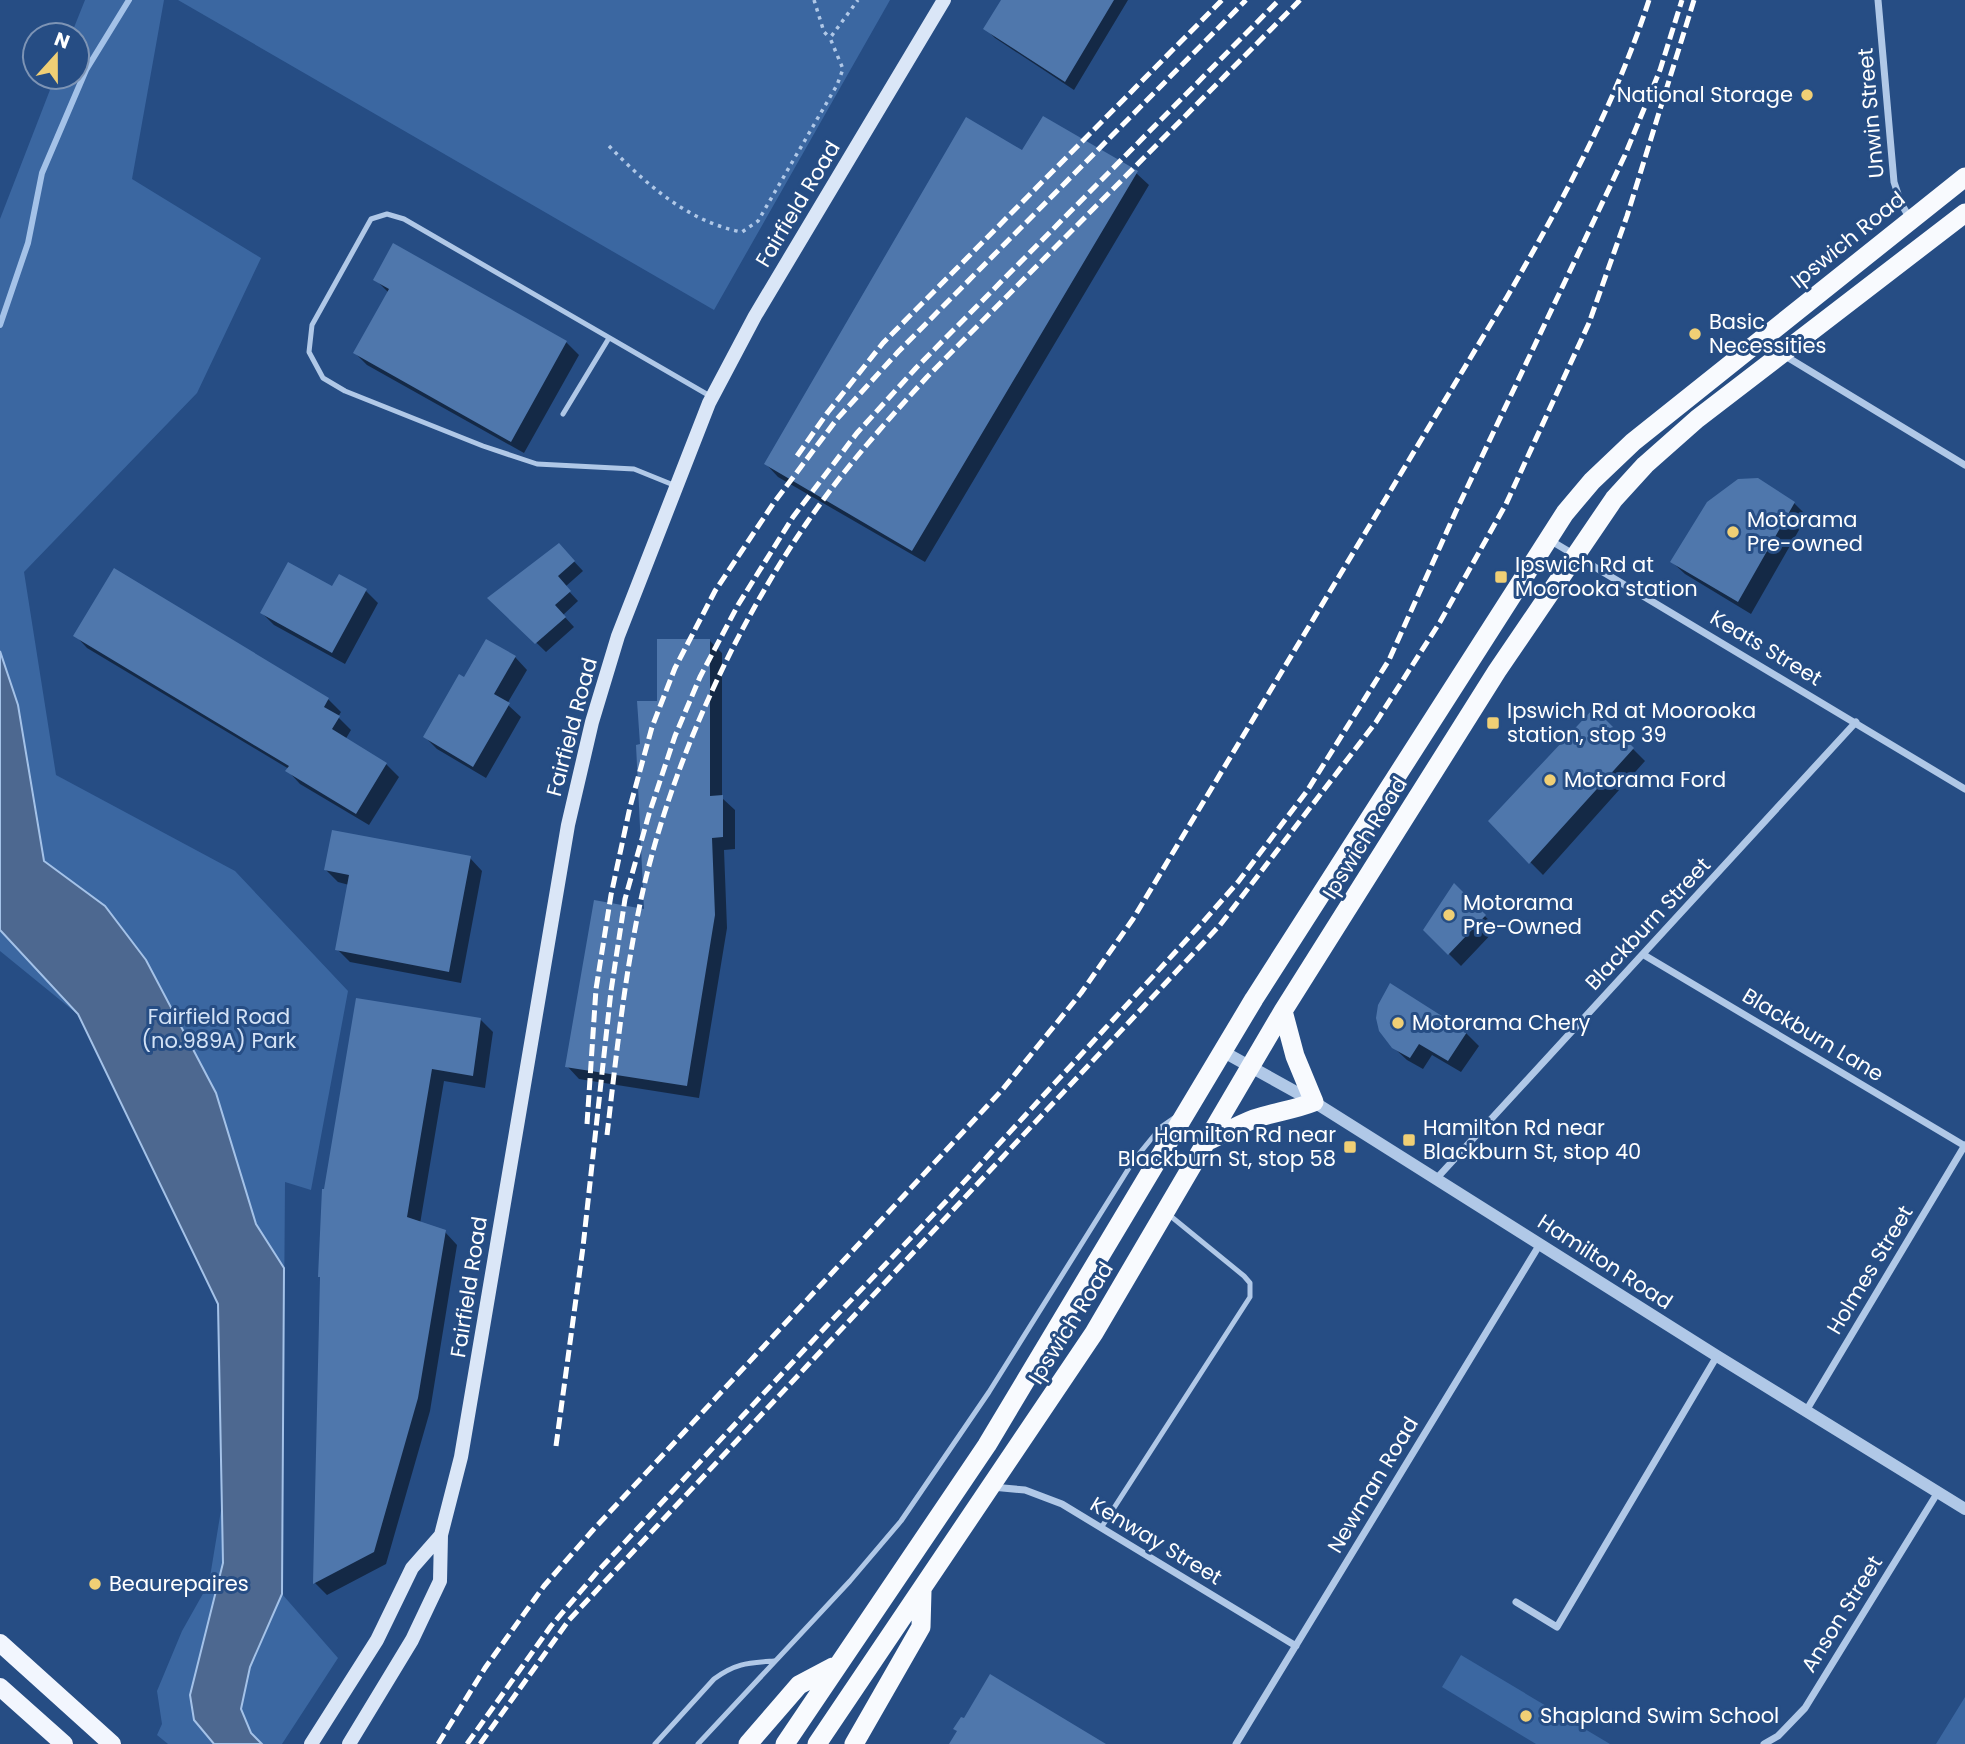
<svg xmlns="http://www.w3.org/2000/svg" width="1965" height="1744" viewBox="0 0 1965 1744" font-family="Poppins,sans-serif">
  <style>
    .green { fill: #3b67a1 }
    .water { fill: #4d6890; stroke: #a4c2e8; stroke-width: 2 }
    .shadow { fill: #0007 }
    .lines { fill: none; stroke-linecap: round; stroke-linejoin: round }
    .stream { stroke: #a4c2e8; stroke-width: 6 }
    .building { fill: #4f77ac }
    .path { stroke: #b0c8e7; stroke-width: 3.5; stroke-dasharray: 3.5 5; stroke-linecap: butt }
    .service { stroke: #b0c8e7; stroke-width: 5 }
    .minor { stroke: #b0c8e7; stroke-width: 7 }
    .tertiary { stroke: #b0c8e7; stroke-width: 12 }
    .secondary { stroke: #dae6f7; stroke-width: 14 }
    .primary { stroke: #f2f6fe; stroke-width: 18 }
    .trunk { stroke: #f8fafe; stroke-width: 19 }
    .rail { stroke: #fff; stroke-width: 5; stroke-dasharray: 12 5; stroke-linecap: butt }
    .poi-dot { fill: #f0cf75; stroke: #264d84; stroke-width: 2.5 }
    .labels { text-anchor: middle; stroke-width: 6; stroke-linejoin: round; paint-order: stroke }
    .poi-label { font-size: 21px; fill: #fff; stroke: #264d84; text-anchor: start }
    .street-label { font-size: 21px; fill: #fff; stroke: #264d84 }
    .park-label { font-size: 21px; fill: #d3e2f6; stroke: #264d84 }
  </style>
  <rect width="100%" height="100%" fill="#264d84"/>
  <path class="green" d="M85,0H164L132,179L261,258L197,393L24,572L56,775L235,871L348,991L311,1190L285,1182L282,1594L338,1658L282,1744H168L157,1735L162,1724L157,1691L182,1631L209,1583L223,1498L218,1304L81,1017L0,951V219L55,77H77V35H71Z
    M178,0H890L714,310Z
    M1461,1655L1610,1744H1536L1442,1687Z
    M1965,1697V1744H1936Z"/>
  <path class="water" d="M0,651L18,705L44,861L105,906L146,960L216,1093L256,1224L284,1268L282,1594L250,1667L241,1709L251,1733L262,1744H214L194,1720L190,1695L223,1563L218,1304L78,1014L0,930Z"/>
  <path class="shadow" d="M1003,0H1128L1074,90L995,38L986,29Z
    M1023,152L1136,173L1149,185L925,562L778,477L766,464Z
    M393,246L566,342L579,355L524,453L367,365L355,353L389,293L375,279Z
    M1758,480L1794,503L1807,516L1751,614L1685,574L1672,562Z
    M568,555L583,571L565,587L578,601L563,615L574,627L546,652L490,598Z
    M333,588L366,591L378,603L345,664L274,625L262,613Z
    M75,635L328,699L341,712L338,717L351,730L345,740L386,764L399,777L369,825L300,784L288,771L289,769L87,648Z
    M709,640L722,653V798L735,810V849L724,850L727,928L699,1098L579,1079L567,1066L646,911L641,745L659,703Z
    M515,657L527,670L507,704L521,717L486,778L437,749L425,737L465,679Z
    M1594,710L1645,761L1543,875L1490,821Z
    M470,858L482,871L461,983L350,962L337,949L349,885L338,882L326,870Z
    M1454,886L1497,928L1461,966L1425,930Z
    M1391,986L1466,1033L1479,1046L1461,1072L1432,1055L1423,1069L1407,1060L1393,1047Z
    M357,1000L480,1019L493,1032L485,1088L444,1081L420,1224L445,1232L457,1245L430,1411L386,1564L327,1595L315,1583L322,1279Z"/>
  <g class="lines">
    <path class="stream" d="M0,325L28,243L42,173L86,70L129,0"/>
  </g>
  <path class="building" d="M1001,0H1114L1065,82L983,29Z
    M1043,116L1138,171L912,551L764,464L966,117L1022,150Z
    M393,243L567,341L511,442L353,353L389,289L373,280Z
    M1758,478L1795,502L1738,602L1670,562L1707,502L1738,479Z
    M559,543L575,561L558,576L571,591L555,605L566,617L535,644L487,598Z
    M288,562L332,586L339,574L367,589L332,653L260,613Z
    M114,568L329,698L324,707L340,716L332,729L387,763L356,814L285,771L289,766L73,636Z
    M486,639L516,656L494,694L510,703L473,767L423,737L459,674L464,677Z
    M657,639H710V796L723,795V837L712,838L715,915L687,1086L565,1067L594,900L644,909L636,745L640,744L637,701H657Z
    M1594,708L1634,748L1529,864L1488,821Z
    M332,830L471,856L449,972L335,950L349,875L324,870Z
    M1454,883L1486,915L1448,955L1423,930Z
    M1390,983L1467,1032L1448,1061L1419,1044L1410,1058L1392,1048L1379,1031L1376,1018L1378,1005Z
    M356,998L481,1018L473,1076L432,1069L407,1217L446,1230L418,1398L374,1552L313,1584L320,1277H318L322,1189H324Z
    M990,1674L1106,1744H949L957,1731L953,1729L961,1717L964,1718Z"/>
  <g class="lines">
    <path class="path" d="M814,0L824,32L830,38
      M609,146C646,184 688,222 742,232L758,221L837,85L843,69L830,38L858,0"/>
    <path class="service" d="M563,414L609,338
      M676,486L634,469L537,464L483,446L345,391L323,378L309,352L312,325L371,219L387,214L404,219L710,396
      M1101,1528L1250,1297V1283L1244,1276L1168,1214
      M655,1744L714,1679C736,1663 748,1663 774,1661
      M698,1744L850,1581L901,1521L989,1392L1134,1160L1161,1127L1174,1118"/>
    <path class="minor" d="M1878,0L1894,182L1901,203L1910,219
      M1782,354L1965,465
      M1548,539L1965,789
      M1644,955L1965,1146
      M1437,1178L1856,722
      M1806,1411L1965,1145
      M992,1487L1025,1490L1062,1504L1296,1646
      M1516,1602L1557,1627L1717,1356
      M1236,1744L1540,1244
      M1764,1744L1778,1736L1805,1708L1938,1492"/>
    <path class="tertiary" d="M1222,1051L1314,1102L1717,1356L1965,1509"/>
    <path class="secondary" d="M311,1744L377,1640L412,1568L441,1535
      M349,1744L412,1640L440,1581L441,1535L461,1457L568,825L592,722L618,636L709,403L755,316L944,0"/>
    <path class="primary" d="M0,1643L112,1744
      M0,1687L64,1744"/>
    <path class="trunk" d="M1208,1141C1223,1134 1238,1125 1254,1119C1274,1112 1294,1110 1314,1102L1295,1056L1283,1011
      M748,1744L799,1685L833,1667
      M785,1744L987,1445L1254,999L1565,513L1592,481L1633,442L1965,177
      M817,1744L1094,1333L1283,1011L1497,671L1614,499L1645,465L1697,419L1965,213
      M854,1744L921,1627L922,1591"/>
    <path class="rail" d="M797,456L828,412L883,343L1222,0
      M587,1124L596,989L611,895L630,807L652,727L675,668L715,591L773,504L837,419L898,352L1246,0
      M607,1135C616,1058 624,980 640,904C667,775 731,633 806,524C842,471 884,424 927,377L1300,0
      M556,1446L583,1247L611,991L625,899L649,814L675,736L700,677L738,605L793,517L857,433L916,368L1279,0
      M438,1744L485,1668L544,1586L593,1530L1003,1089L1081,993L1133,919L1507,297C1562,202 1615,105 1649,0
      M467,1744L551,1626L598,1571L833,1319L952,1195L1202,923L1238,882L1307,791L1389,660L1457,509L1625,155L1660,70L1682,0
      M480,1744L569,1620L1220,925L1376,722L1440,622L1506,504L1589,323L1627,216L1694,0"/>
  </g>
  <g class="poi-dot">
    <circle cx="1807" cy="95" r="7"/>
    <circle cx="1695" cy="334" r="7"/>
    <circle cx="1733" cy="532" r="7"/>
    <rect x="1494" y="570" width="14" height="14" rx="3.5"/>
    <rect x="1486" y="716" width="14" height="14" rx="3.5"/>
    <circle cx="1550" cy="780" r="7"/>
    <circle cx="1449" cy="915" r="7"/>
    <circle cx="1398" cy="1023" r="7"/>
    <rect x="1402" y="1133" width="14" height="14" rx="3.5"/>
    <rect x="1343" y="1140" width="14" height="14" rx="3.5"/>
    <circle cx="95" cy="1584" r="7"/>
    <circle cx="1526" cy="1716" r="7"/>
  </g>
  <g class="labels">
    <g class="poi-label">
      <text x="1793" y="102" text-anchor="end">National Storage</text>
      <text x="1709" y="329">Basic<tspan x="1709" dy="24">Necessities</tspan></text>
      <text x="1747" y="527">Motorama<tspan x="1747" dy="24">Pre-owned</tspan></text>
      <text x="1515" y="572">Ipswich Rd at<tspan x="1515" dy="24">Moorooka station</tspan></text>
      <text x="1507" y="718">Ipswich Rd at Moorooka<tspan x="1507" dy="24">station, stop 39</tspan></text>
      <text x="1564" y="787">Motorama Ford</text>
      <text x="1463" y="910">Motorama<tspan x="1463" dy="24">Pre-Owned</tspan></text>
      <text x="1412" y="1030">Motorama Chery</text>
      <text x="1423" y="1135">Hamilton Rd near<tspan x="1423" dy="24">Blackburn St, stop 40</tspan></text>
      <text x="1336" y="1142" text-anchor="end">Hamilton Rd near<tspan x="1336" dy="24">Blackburn St, stop 58</tspan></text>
      <text x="109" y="1591">Beaurepaires</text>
      <text x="1540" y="1723">Shapland Swim School</text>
    </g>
    <g class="street-label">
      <text transform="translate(1871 113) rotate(-95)" y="7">Unwin Street</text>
      <text transform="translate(798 204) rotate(-59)" y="7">Fairfield Road</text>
      <text transform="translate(1848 240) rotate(-39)" y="7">Ipswich Road</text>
      <text transform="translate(1766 648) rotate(31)" y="7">Keats Street</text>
      <text transform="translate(572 727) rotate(-75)" y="7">Fairfield Road</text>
      <text transform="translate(1365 838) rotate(-58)" y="7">Ipswich Road</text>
      <text transform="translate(1648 924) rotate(-47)" y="7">Blackburn Street</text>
      <text transform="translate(1813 1035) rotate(31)" y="7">Blackburn Lane</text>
      <text transform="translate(1605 1262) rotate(33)" y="7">Hamilton Road</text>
      <text transform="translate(1870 1270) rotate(-59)" y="7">Holmes Street</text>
      <text transform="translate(469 1287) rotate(-81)" y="7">Fairfield Road</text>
      <text transform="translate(1071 1323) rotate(-58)" y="7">Ipswich Road</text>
      <text transform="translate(1373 1485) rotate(-59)" y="7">Newman Road</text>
      <text transform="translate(1156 1541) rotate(31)" y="7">Kenway Street</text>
      <text transform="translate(1842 1614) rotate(-58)" y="7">Anson Street</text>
    </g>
    <g class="park-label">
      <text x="219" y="1024">Fairfield Road<tspan x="219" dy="24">(no.989A) Park</tspan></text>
    </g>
  </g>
  <g transform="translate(56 56) rotate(21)"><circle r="33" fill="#264d84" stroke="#7d94b5" stroke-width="2"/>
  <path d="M0-5L12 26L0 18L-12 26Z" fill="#f0cf75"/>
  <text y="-10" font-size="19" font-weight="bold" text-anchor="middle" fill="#ffffff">N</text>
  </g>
</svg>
